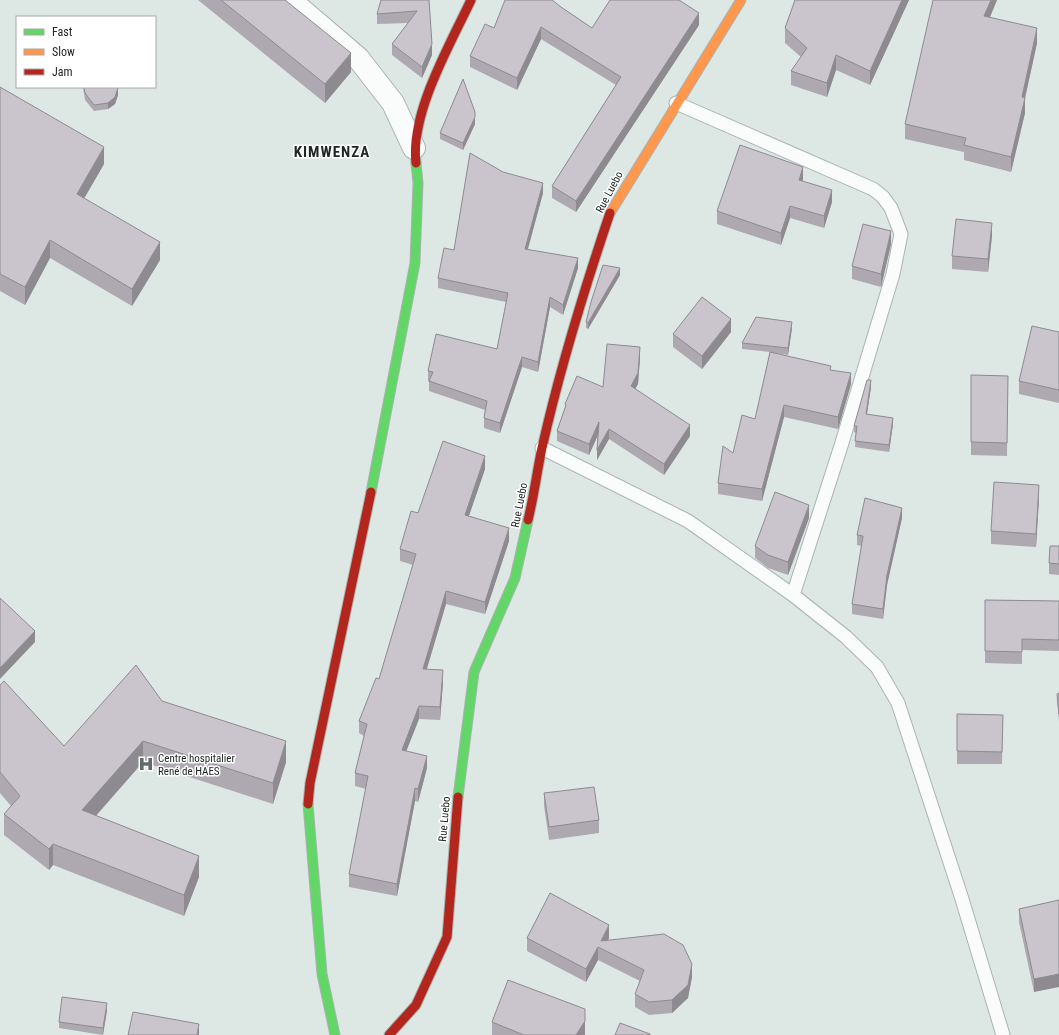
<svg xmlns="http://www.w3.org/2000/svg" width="1059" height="1035" viewBox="0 0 1059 1035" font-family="'Roboto Condensed',sans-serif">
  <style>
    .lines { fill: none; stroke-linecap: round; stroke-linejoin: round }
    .lane-casing { stroke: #aab3b0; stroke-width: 15 }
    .street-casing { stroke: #aab3b0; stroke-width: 24 }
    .fast-casing { stroke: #aab3b0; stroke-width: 11 }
    .slow-casing { stroke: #aab3b0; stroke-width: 11 }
    .jam-casing { stroke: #aab3b0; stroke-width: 11 }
    .lane { stroke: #fafcfb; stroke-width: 13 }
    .street { stroke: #fafcfb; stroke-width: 22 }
    .fast { stroke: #63d668; stroke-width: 9 }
    .slow { stroke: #ff974d; stroke-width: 9 }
    .jam { stroke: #b3261e; stroke-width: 9 }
    .wall { fill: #aea9b0 }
    .shaded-wall { fill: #8d8a90 }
    .building { fill: #cac5cd; stroke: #8d8a90 }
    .labels { text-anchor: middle; stroke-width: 3; stroke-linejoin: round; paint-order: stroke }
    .street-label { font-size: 11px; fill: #202725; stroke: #fff }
    .poi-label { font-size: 11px; fill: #202725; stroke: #fff; text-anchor: start }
    .district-label { font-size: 15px; font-weight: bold; letter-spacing: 1px; fill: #202725; stroke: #fff }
  </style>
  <rect width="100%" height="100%" fill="#dde8e5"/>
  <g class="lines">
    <g class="lane-casing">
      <path id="lane" d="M676,103L873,189L883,197L891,208L901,234L893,274L841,446L793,595
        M542,448L688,521L793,595L846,637L877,667L898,703L962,899L1003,1035"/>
    </g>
    <g class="street-casing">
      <path id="street" d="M290,0L358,58L393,103L414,148"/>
    </g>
    <g class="fast-casing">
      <path id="fast" d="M371,492L415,263L418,183L416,163
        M458,797L474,672L515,578L528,520
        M308,804L322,974L335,1035"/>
    </g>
    <g class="slow-casing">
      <path id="slow" d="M610,213L741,0"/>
    </g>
    <g class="jam-casing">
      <path id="jam" d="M416,163C410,113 450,45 471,0
        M528,520C534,496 537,471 542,448C560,368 584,290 610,213
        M308,804L310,783L371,492
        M389,1035L416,1005L447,937L458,797"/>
    </g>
    <use href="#lane" class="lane"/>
    <use href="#street" class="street"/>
    <use href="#fast" class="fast"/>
    <use href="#slow" class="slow"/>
    <use href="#jam" class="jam"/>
  </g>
  <path class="wall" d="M198,0H285L351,72L325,103Z
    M429,0L432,55L422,78L392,55V44L408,23L377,24V14Z
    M795,0H909L870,85L836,70L827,97L791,85V71L801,57L785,43V28Z
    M997,0L990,17L1037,43L1025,98V113L1011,172L964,160V152L905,139V124Z
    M561,7L592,28L699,25L576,212L552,198V186L616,85L541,39L517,90L470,67V56L494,28Z
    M0,87L104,164L84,198L160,260L132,306L50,258L25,305L0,291Z
    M83,87H118V95L115,104L108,109L94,111L85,100Z
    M475,124L463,150L440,139V133Z
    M503,172L543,193L528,249L578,268L563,315L550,307L538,372L522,367L500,433L484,428V418L485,410L429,391V382L428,381V371L497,349L506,302L438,288V278L454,250Z
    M803,179V181L832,202L824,228L790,218L781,245L717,224V211Z
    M992,236L988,272L952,269V256Z
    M891,244L881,287L852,279V266Z
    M620,275L588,329L586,328V322Z
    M792,328L788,355L775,353L831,371L851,384L838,429L784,417L762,501L718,494V483L733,453L755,419L770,352L742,349V343Z
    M731,332L702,369L673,347V334Z
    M1059,332V403L1019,394V381Z
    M640,358L638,384L635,389L690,436L664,475L609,439L597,460L598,434L589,455L557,441V431L565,409V404L603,387Z
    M971,375L1008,376L1007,456L971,455Z
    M871,387L867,414L893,424L889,452L855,447L856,433L854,432V426Z
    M485,469L469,516L509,541L485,614L446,604L427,669L443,683L440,720L419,719L406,751L427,768L418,802L415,801L397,896L349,887V874L366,789L355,786V773L364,736L359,733V721L379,679L413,565L400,561V549L418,513Z
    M1039,498L1036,547L991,544V531Z
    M809,518L788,575L768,568L755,558V546Z
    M902,518L887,585L883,619L852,614V604L862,546L857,545V535Z
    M1059,546V575L1049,574V563Z
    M985,600L1059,601V651L1022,650V664L985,663Z
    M0,685L64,746L162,701L286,762L273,804L143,762L96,816L199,877L184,916L53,865L49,870L4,835V814L11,806L0,793Z
    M1059,693V721L1057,700V694Z
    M957,714L1003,715L1002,764H957Z
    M544,793L599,820V833L549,840L544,806Z
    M1059,900L1034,992L1019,922V909Z
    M527,938H609L608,940L692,977L688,998L672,1013L649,1015L635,1007V994L640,981L598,960L586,982L527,951Z
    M107,1010L103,1035L59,1028V1022Z
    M492,1022L585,1035H492Z"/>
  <path class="shaded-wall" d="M902,0H909L870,85V71Z
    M991,0H997L984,31V16Z
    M699,13V25L576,212V201Z
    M541,27V39L517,90V78Z
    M1037,28V43L1025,98V113L1011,172V157L1022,97Z
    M432,44V55L422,78V67Z
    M351,53V72L325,103V84Z
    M836,55V70L827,97V83Z
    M118,88V95L115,104L108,109V103Z
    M475,117V124L463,150V143Z
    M104,147V164L77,211V194Z
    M803,167V179L799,192V180Z
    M543,183V193L525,259V249Z
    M832,190V202L824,228V216Z
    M790,206V218L781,245V233Z
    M992,223V236L988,272V259Z
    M891,231V244L881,287V274Z
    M50,240V258L25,305V287Z
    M160,242V260L132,306V289Z
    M578,258V268L563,315V305Z
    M620,268V275L588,329V323Z
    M550,297V307L538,372V362Z
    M731,319V332L702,369V356Z
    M792,322V328L788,355V348Z
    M640,347V358L638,384L631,397V386Z
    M522,357V367L500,433V423Z
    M851,373V384L838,429V417Z
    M871,380V387L866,420V414Z
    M784,405V417L762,501V489Z
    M893,418V424L889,452V445Z
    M599,422V433L589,455V444Z
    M690,425V436L664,475V464Z
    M609,429V439L597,460V450Z
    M485,456V469L465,527V515Z
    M1039,485V498L1036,547V534Z
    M809,505V518L788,575V562Z
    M902,508V518L887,585L883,619V609L887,575Z
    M509,528V541L485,614V602Z
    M446,591V604L423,681V669Z
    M35,631V642L0,679V668Z
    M443,670V683L440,720V707Z
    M419,706V719L402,762V750Z
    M143,741V762L82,831V810Z
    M286,741V762L273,804V783Z
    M427,756V768L418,802V789Z
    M415,788V801L397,896V884Z
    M53,844V865L49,870V849Z
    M199,856V877L184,916V895Z
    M609,925V938L604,949L601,941Z
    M598,947V960L586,982V969Z
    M692,964V977L688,998L672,1013V1000Z
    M1059,974V987L1034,992V979Z
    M107,1003V1010L103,1035V1028Z
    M585,1021V1035H576Z
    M199,1024V1035H197Z"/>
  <path class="building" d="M221,0H285L351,53L325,84Z
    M381,0H429L432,44L422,67L392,44L417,11L377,14Z
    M505,0H552L561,7L592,28L610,0H679L699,13L576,201L552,186L621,77L541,27L517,78L470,56L485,24L494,28Z
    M795,0H902L870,71L836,55L827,83L791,71L807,48L785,28Z
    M933,0H991L984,16L1037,28L1022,97L1025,98L1011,157L964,145L966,138L905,124Z
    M463,79L475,112V117L463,143L440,133Z
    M0,87L104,147L77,194L160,242L132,289L50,240L25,287L0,274Z
    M84,87H118V88L115,97L108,103L94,105L85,93Z
    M740,145L803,167L799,180L832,190L824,216L790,206L781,233L717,211Z
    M470,153L503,172L543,183L525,249L578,258L563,305L550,297L538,362L522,357L500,423L484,418L487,401L429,381L433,372L428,371L436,334L497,349L508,293L438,278L444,248L454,250Z
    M956,219L992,223L988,259L952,256Z
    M863,224L891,231L881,274L852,266Z
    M603,265L620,268L588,323L586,322L591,302Z
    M702,297L731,319L702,356L673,334Z
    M756,317L792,322L788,348L742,343Z
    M1032,326L1059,332V390L1019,381Z
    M607,344L640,347L638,373L631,386L690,425L664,464L609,429L597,450L599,422L589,444L557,431L566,405L565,404L577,376L603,387Z
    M770,352L831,366L830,370L851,373L838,417L784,405L762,489L718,483L723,446L733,453L742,415L755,419Z
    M971,375L1008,376L1007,443L971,442Z
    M867,380H871L866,414L893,418L889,445L855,441L857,426H854Z
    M443,441L485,456L465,515L509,528L485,602L446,591L423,669L443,670L440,707L419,706L402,750L427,756L418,789L415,788L397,884L349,874L368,776L355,773L367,724L359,721L376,678L379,679L416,554L400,549L411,511L418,513Z
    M994,482L1039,485L1036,534L991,531Z
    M775,492L809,505L788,562L768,555L755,546Z
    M865,498L902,508L887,575L883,609L852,604L863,536L857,535Z
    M1050,546H1059V564L1049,563Z
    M0,598L35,631L0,668Z
    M985,600L1059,601V640L1022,639V652L985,651Z
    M136,665L162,701L286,741L273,783L143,741L82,810L199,856L184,895L53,844L49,849L4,814L20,796L0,772V685L4,681L64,746Z
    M1059,693V714L1057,694Z
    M957,714L1003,715L1002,752L957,751Z
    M594,787L599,820L549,827L544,793Z
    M550,893L609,925L601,941L664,934L683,945L692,964L688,985L672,1000L649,1002L635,994L644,970L598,947L586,969L527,938Z
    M1059,900V974L1034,979L1019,909Z
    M508,980L585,1009V1021L576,1035H524L492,1022Z
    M62,997L107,1003L103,1028L59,1022Z
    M133,1012L199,1024L197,1035H128Z
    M620,1023L650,1034V1035H615Z"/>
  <defs>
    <g id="hospital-bare" transform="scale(1.2)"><path d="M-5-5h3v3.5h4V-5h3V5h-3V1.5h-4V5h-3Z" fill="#626b68" stroke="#fff" stroke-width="2.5" paint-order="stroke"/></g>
  </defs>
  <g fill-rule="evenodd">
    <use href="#hospital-bare" x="146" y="764"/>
  </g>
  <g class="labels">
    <g class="street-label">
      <text transform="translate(609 192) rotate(-62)" y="4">Rue Luebo</text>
      <text transform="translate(519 505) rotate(-79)" y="4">Rue Luebo</text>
      <text transform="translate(444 819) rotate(-85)" y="4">Rue Luebo</text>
    </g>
    <g class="poi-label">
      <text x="158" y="762">Centre hospitalier<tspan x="158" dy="13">René de HAES</tspan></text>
    </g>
    <g class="district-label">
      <text x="332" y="157">KIMWENZA</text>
    </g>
  </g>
  <rect x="16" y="16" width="140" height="72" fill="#ffffff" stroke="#a6a9a8"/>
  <rect x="24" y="29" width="20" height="6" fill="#63d668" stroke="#a6a9a8"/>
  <text x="52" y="36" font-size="12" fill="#202725">Fast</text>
  <rect x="24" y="49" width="20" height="6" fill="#ff974d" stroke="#a6a9a8"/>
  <text x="52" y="56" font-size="12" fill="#202725">Slow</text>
  <rect x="24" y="69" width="20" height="6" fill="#b3261e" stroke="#a6a9a8"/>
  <text x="52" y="76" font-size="12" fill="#202725">Jam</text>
</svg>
